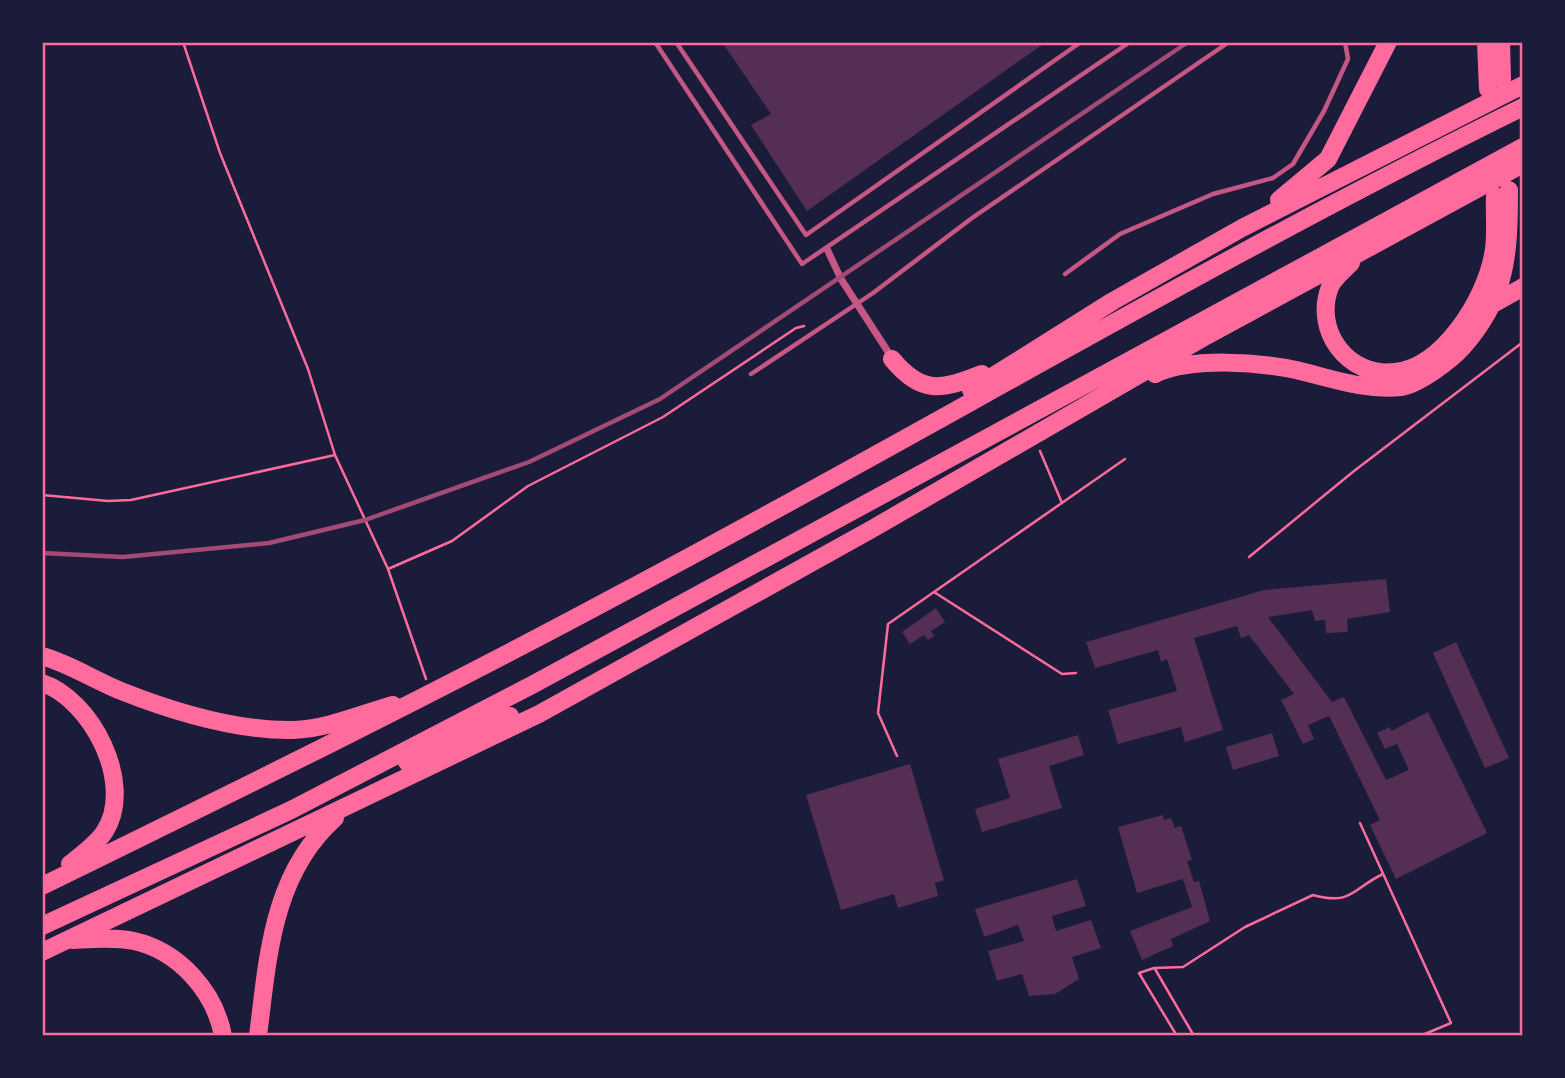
<svg xmlns="http://www.w3.org/2000/svg" width="1565" height="1078" viewBox="0 0 1565 1078" font-family="'PT Sans Narrow',sans-serif">
  <style>
    .building { fill: #542f53 }
    .lines { fill: none; stroke-linecap: round; stroke-linejoin: round }
    .path { stroke: #ff6b9d; stroke-width: 2.5 }
    .service { stroke: #c65784; stroke-width: 4.5 }
    .minor { stroke: #c65784; stroke-width: 7 }
    .motorway { stroke: #ff6b9d; stroke-width: 18 }
    .rail { stroke: #a44b75; stroke-width: 4.5 }
    .neatline { fill: none; stroke: #ff6b9d; stroke-width: 2.5 }
  </style>
  <rect width="100%" height="100%" fill="#1b1b3a"/>
  <path class="building" d="M722,42H1046L807,211L751,125L771,114Z
    M1386,579L1390,612L1347,619L1348,632L1326,633L1325,620L1315,621L1312,610L1268,617L1332,702L1344,697L1386,780L1409,770L1397,744L1385,749L1377,733L1390,727L1391,731L1428,712L1487,833L1396,879L1370,825L1380,820L1329,716L1308,725L1314,739L1303,744L1281,700L1294,694L1249,635L1241,638L1237,626L1194,638L1223,730L1185,742L1181,727L1118,744L1108,710L1177,691L1167,659L1161,662L1158,650L1095,668L1086,642L1264,590Z
    M936,608L945,622L931,631L934,636L928,640L924,635L910,644L902,632Z
    M1456,642L1509,758L1485,768L1433,653Z
    M1272,733L1279,756L1233,770L1226,747Z
    M1078,735L1084,755L1049,766L1062,808L982,832L975,809L1010,798L998,759Z
    M910,764L944,880L935,883L938,896L898,908L894,894L841,910L806,795Z
    M1163,815L1164,820L1171,818L1175,828L1181,826L1192,860L1187,861L1194,882L1199,881L1210,921L1171,939L1173,946L1142,960L1130,931L1192,907L1183,879L1137,893L1118,827Z
    M1077,879L1086,906L1052,916L1056,931L1091,920L1101,948L1072,957L1079,979L1055,994L1029,996L1022,974L997,981L988,951L1024,941L1018,925L984,937L975,909Z"/>
  <g class="lines">
    <path class="path" d="M183,42L220,153L308,369L335,455L388,569L426,679
      M1040,451L1062,503
      M42,495L108,501L131,500L335,455
      M1249,557L1354,471L1523,342
      M388,569L452,541L528,486L663,417L796,328L804,326
      M934,592L1062,674L1076,673
      M897,756L878,713L888,624L1125,459
      M1360,823L1451,1023L1420,1036
      M1155,969L1194,1036
      M1177,1036L1139,973L1154,968L1183,967L1245,927L1313,895C1352,906 1353,888 1383,874"/>
    <path class="service" d="M655,42L802,264L1130,42
      M676,42L806,235L1081,42
      M1065,274L1120,234L1213,194L1273,178L1293,164L1324,111L1348,59L1345,42
      M751,374L873,293L972,218L1229,42"/>
    <path class="minor" d="M827,249L841,279L892,358"/>
    <path class="motorway" d="M1486,42L1488,89
      M1501,42L1502,80
      M1279,200L1328,159L1388,42
      M1351,263C1344,270 1333,279 1330,287C1313,330 1348,378 1395,372C1443,367 1485,299 1493,255C1497,237 1494,215 1495,196
      M1493,304L1523,287
      M892,359C922,395 941,390 982,374
      M1155,374C1191,357 1258,362 1296,370C1330,378 1365,391 1401,387C1419,384 1450,361 1462,348C1507,298 1509,254 1509,190
      M971,390L1113,301L1242,228L1523,85
      M42,656C70,664 94,680 121,691C174,712 235,731 293,730C327,729 361,714 393,705
      M42,683C91,699 135,783 105,831C97,844 82,854 70,864
      M407,762L510,716
      M42,886C236,791 430,696 620,594C922,434 1216,258 1523,107
      M42,926L291,810L532,685L1523,147
      M73,940C93,939 114,937 134,941C179,951 215,992 223,1036
      M42,952L539,714L872,529L1206,336L1523,164
      M258,1036C268,957 272,874 335,818"/>
    <path class="rail" d="M42,553L123,557L269,543L365,520L529,462L660,399L1188,42"/>
  </g>
  <rect width="1565" height="1078" fill="none" stroke="#1b1b3a" stroke-width="88"/>
  <rect x="44" y="44" width="1477" height="990" class="neatline"/>
</svg>
